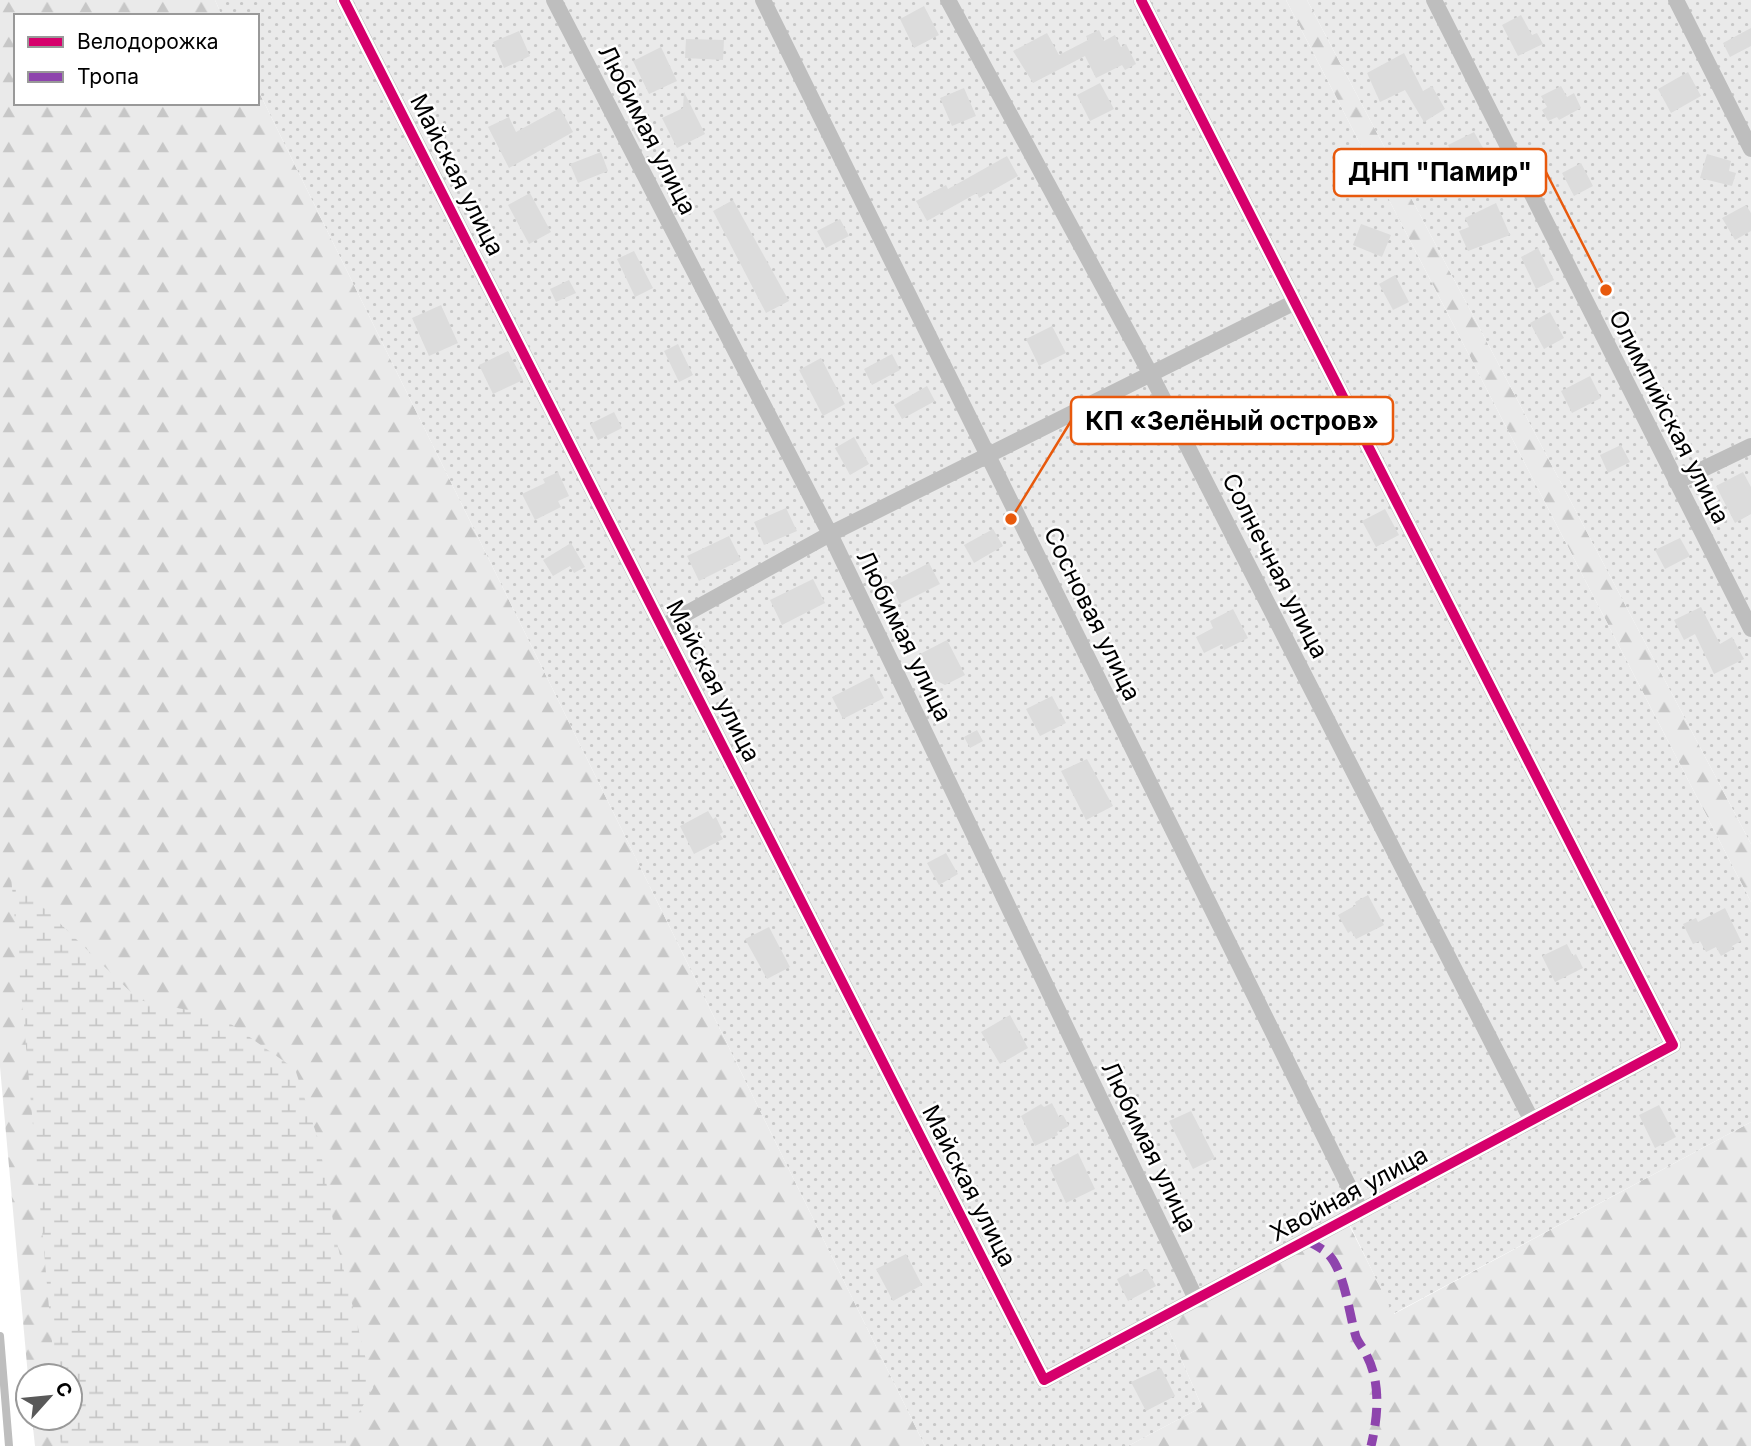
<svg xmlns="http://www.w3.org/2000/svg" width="1751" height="1446" viewBox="0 0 1751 1446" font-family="Inter,sans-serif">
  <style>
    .forest { fill: url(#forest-firs) }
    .wetland { fill: url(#wetland-marsh) }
    .garden { fill: url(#garden-dots) }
    .building { fill: #dcdcdc }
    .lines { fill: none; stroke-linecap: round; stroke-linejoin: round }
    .service { stroke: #bebebe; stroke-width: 8 }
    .minor { stroke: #bebebe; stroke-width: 16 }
    .quiet { stroke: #8e44ad; stroke-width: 9; stroke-dasharray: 18 9; stroke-linecap: butt }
    .cycleway-casing { stroke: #fff; stroke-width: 15 }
    .cycleway { stroke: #d6006c; stroke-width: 10 }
    .labels { text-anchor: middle; stroke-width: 5; stroke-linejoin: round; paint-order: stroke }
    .street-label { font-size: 24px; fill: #000; stroke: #fff }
    .leader { fill: none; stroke: #e8590c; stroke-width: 2.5 }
    .callout-dot { fill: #e8590c; stroke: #fff; stroke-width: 2.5 }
    .callout { fill: #fff; stroke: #e8590c; stroke-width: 2.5 }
    .callout-label { font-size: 26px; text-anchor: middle; font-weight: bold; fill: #000 }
  </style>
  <defs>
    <pattern id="forest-firs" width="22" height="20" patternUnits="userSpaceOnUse" patternTransform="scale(1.75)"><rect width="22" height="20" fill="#eaeaea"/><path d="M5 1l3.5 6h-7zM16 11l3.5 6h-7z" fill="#c7c7c7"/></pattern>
    <pattern id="wetland-marsh" width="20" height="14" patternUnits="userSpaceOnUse" patternTransform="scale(1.75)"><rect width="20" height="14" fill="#eaeaea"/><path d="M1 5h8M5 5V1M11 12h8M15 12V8" fill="none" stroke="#c7c7c7"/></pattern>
    <pattern id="garden-dots" width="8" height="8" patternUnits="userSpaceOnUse" patternTransform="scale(1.75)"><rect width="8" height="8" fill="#eaeaea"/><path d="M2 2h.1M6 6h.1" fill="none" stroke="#c7c7c7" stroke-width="1.8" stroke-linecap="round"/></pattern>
  </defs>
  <rect width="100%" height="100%" fill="#fff"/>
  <path class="forest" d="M0,0H215L222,16H16V103H257V88L925,1446H35L32,1418H70V1376H28L0,1067Z
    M1286,0H1307L1751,844V902Z
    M1751,1122V1446H1128L1202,1407L1163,1317L1346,1219L1394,1314Z"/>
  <path class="wetland" d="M11,876L139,1000L221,1017L295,1069L319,1142L337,1243L373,1388L346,1435V1446H61L58,1418H70V1376H55Z"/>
  <path class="garden" d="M215,0H1286L1751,902V1122L1393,1314L1347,1219L1163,1317L1202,1407L1128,1446H925L257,88V16H222Z
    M1307,0H1751V844Z"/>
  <path class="building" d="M924,6L939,35L914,48L900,19Z
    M1521,15L1532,35L1537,33L1543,44L1518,56L1502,25Z
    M1751,28V46L1730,57L1723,43Z
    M1099,30L1104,41L1115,35L1121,47L1126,44L1136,64L1125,70L1122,65L1096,78L1085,56L1033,83L1013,51L1047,33L1059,55L1088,40L1086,36Z
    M519,31L530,56L504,68L493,42Z
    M686,39L724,40L723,60L685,58Z
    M661,47L677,81L649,94L633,61Z
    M1404,53L1423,91L1432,86L1445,109L1424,122L1405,90L1380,102L1367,73Z
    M1688,72L1701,96L1671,113L1658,89Z
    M1100,83L1114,109L1090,121L1077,95Z
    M1561,86L1567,97L1574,93L1581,108L1559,120L1557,117L1548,121L1542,110L1547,107L1541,96Z
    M964,88L976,116L952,126L940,98Z
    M684,92L705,134L677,148L662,118L683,108Z
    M560,108L573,132L509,168L488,127L509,117L516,132Z
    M643,124L649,137L639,142L632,129Z
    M1474,132L1483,148L1456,162L1448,145Z
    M601,152L608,171L578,183L570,164Z
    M1707,154L1731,161L1729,171L1736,173L1732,186L1700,178Z
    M1007,156L1018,176L979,198L977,193L927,221L916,201L946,185L948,189Z
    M1581,163L1593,186L1574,196L1562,173Z
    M530,193L551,232L529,244L508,205Z
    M733,200L789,301L766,313L713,211Z
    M1496,203L1510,235L1468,251L1459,231L1469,227L1465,218Z
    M1746,205L1751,213V231L1735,240L1722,218Z
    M840,219L849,236L826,248L817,231Z
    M1361,224L1391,235L1382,257L1353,245Z
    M1538,248L1554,280L1536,289L1521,257Z
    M634,251L653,288L635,297L617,259Z
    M1395,275L1409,302L1393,310L1379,284Z
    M569,280L576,293L556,302L550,289Z
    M441,305L458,343L429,356L412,318Z
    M1550,312L1564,338L1544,349L1530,323Z
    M1052,326L1066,353L1039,366L1026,339Z
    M678,344L693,375L679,382L664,351Z
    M508,351L523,380L493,394L479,365Z
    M892,354L900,370L872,385L864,369Z
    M821,358L845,404L823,416L799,370Z
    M1590,376L1601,398L1572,413L1561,391Z
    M927,386L935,401L902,419L894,405Z
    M614,412L622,428L598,440L590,424Z
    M854,437L869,464L850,475L835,448Z
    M1621,445L1630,462L1608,473L1600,455Z
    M558,472L569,496L558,501L561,507L535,520L522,494L545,483L543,479Z
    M1743,472L1751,487V514L1735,523L1716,486Z
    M786,508L797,531L764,545L754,522Z
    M1385,509L1399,535L1376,547L1362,521Z
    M993,529L1003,546L974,563L964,545Z
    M729,536L741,560L699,581L687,556Z
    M1680,538L1690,556L1665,569L1655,550Z
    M571,543L585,567L574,573L570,566L553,576L543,560Z
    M929,563L940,584L900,604L890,583Z
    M813,579L825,603L782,625L770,600Z
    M1701,607L1720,644L1732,637L1744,659L1714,674L1695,634L1684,640L1674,620Z
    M1233,609L1248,638L1224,650L1222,644L1204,653L1196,637L1213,628L1210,621Z
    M947,640L965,675L945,685L933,679L920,654Z
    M873,676L884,698L843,719L832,697Z
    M1052,696L1066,723L1040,736L1026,709Z
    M977,730L983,741L970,748L964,737Z
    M1087,759L1113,806L1086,820L1061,771Z
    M708,811L713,819L716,817L723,832L720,834L723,839L694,854L680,826Z
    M946,853L958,874L939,885L927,863Z
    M1368,895L1384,925L1356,939L1351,931L1348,933L1338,915L1356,905L1355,902Z
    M1725,908L1741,941L1732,946L1733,949L1721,956L1716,947L1706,952L1700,941L1693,944L1683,924L1696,918L1698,922Z
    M769,927L790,967L767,979L745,939Z
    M1567,944L1573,956L1576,954L1583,968L1555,982L1542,956Z
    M1010,1015L1028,1048L1000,1064L981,1032Z
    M1052,1103L1059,1117L1063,1115L1069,1126L1057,1132L1058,1135L1035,1146L1021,1116L1041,1104L1044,1107Z
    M1659,1105L1676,1137L1655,1148L1639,1115Z
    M1191,1111L1215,1158L1193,1169L1169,1121Z
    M1078,1153L1095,1189L1066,1203L1050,1168Z
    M906,1254L922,1285L893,1301L876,1269Z
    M1147,1269L1156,1286L1128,1301L1117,1279L1128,1273L1130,1277Z
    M1161,1368L1175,1396L1146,1411L1131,1382Z"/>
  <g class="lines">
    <path class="service" d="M0,1336L9,1446"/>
    <path class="minor" d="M344,0L1044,1380L1673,1045L1141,0
      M554,0L830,534L1196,1299
      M763,0L1361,1211
      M948,0L1150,373L1532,1121
      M1434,0L1751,629
      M1676,0L1751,149
      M1676,482L1751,446
      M662,627L830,534L1295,302"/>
    <path class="quiet" d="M1307,1240C1314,1245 1324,1249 1329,1255C1345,1273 1349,1314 1356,1337C1359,1344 1364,1349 1367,1356C1381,1383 1378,1417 1371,1446"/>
    <g class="cycleway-casing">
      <path id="cycleway" d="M344,0L1044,1380L1673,1045L1141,0"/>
    </g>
    <use href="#cycleway" class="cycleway"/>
  </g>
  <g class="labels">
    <g class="street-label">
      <text transform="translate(647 130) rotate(63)" y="8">Любимая улица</text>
      <text transform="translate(457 175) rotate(63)" y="8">Майская улица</text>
      <text transform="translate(1669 417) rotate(63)" y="8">Олимпийская улица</text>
      <text transform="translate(1275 566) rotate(63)" y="8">Солнечная улица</text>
      <text transform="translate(1092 614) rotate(64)" y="8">Сосновая улица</text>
      <text transform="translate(904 636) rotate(64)" y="8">Любимая улица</text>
      <text transform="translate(713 681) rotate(63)" y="8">Майская улица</text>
      <text transform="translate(1149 1147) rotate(64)" y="8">Любимая улица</text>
      <text transform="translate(969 1186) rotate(63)" y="8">Майская улица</text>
      <text transform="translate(1349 1194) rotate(-28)" y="8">Хвойная улица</text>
    </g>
  </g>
  <path class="leader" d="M1606 290L1546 172M1011 519L1071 421"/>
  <g class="callout-dot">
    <circle cx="1606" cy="290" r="7"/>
    <circle cx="1011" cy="519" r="7"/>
  </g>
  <g class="callout">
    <rect x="1334" y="149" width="212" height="47" rx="7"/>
    <rect x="1071" y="397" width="322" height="47" rx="7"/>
  </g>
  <g class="callout-label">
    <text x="1440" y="181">ДНП "Памир"</text>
    <text x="1232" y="430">КП «Зелёный остров»</text>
  </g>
  <rect x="14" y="14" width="245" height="91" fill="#ffffff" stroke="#999999" stroke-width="2"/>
  <rect x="28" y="37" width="35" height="10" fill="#d6006c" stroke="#999999" stroke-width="2"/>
  <text x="77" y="49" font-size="21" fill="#000000">Велодорожка</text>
  <rect x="28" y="72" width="35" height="10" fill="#8e44ad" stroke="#999999" stroke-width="2"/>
  <text x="77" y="84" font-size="21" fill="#000000">Тропа</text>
  <g transform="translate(49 1397) rotate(63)"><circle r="33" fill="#ffffff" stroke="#999999" stroke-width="2"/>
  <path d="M0-5L12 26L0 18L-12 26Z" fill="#595959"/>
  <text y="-10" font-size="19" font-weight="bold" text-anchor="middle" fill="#000000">С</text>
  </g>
</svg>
